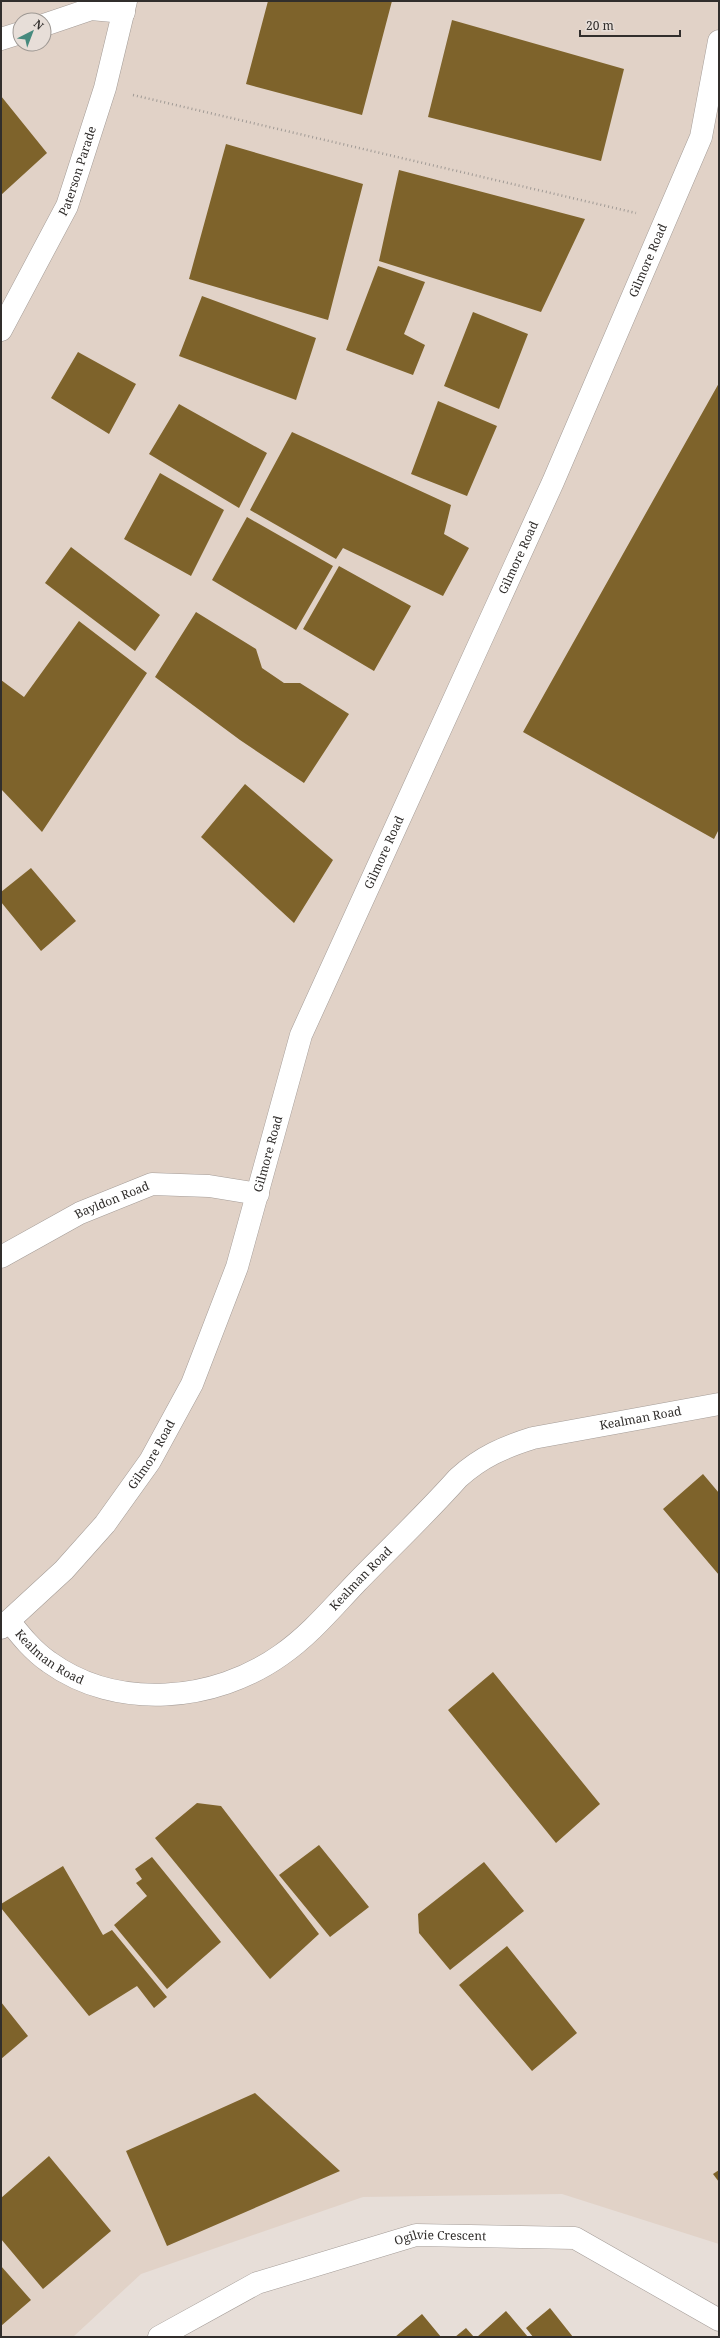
<svg xmlns="http://www.w3.org/2000/svg" width="720" height="2338" viewBox="0 0 720 2338" font-family="'Noto Serif',serif">
  <style>
    .built { fill: #e1d2c7; fill-rule: evenodd }
    .building { fill: #7e632b }
    .lines { fill: none; stroke-linecap: round; stroke-linejoin: round }
    .minor-casing { stroke: #a49c97; stroke-width: 23 }
    .tertiary-casing { stroke: #a49c97; stroke-width: 23 }
    .path { stroke: #a09a95; stroke-width: 2.5; stroke-dasharray: 1 3; stroke-linecap: butt }
    .minor { stroke: #fff; stroke-width: 22 }
    .tertiary { stroke: #fff; stroke-width: 22 }
    .labels { text-anchor: middle; stroke-width: 4; stroke-linejoin: round; paint-order: stroke }
    .street-label { font-size: 12px; fill: #312e2c; stroke: #e7ded8 }
  </style>
  <rect width="100%" height="100%" fill="#e7ded8"/>
  <path class="built" d="M1,1H719V2244L562,2194L363,2197L141,2274L73,2337H1ZM20,20H44V44H20Z"/>
  <path class="building" d="M268,1H392L362,115L246,84Z
    M452,20L624,69L601,161L428,117Z
    M1,96L47,153L1,195Z
    M226,144L363,184L328,320L189,279Z
    M399,170L585,219L541,312L379,261Z
    M378,266L425,282L404,334L425,345L413,375L346,350Z
    M202,296L316,338L296,400L179,356Z
    M473,312L528,334L499,409L444,386Z
    M78,352L136,384L109,434L51,398Z
    M719,383V829L714,839L523,732Z
    M438,401L497,426L467,496L411,474Z
    M179,404L267,453L239,508L149,454Z
    M292,432L451,505L444,534L469,548L443,596L343,548L336,559L250,510Z
    M160,473L224,510L191,576L124,539Z
    M247,517L333,566L296,630L212,580Z
    M71,547L160,615L135,651L45,583Z
    M339,566L411,606L374,671L303,629Z
    M196,612L256,649L262,668L284,683H300L349,714L304,783L240,740L155,677Z
    M79,621L147,673L42,832L1,789V680L24,697Z
    M245,784L333,860L294,923L201,837Z
    M31,868L76,921L41,951L1,902V892Z
    M703,1474L719,1493V1575L663,1509Z
    M493,1672L600,1804L556,1843L448,1710Z
    M197,1803L221,1806L319,1934L270,1979L155,1838Z
    M319,1845L369,1907L330,1937L279,1875Z
    M152,1857L221,1942L167,1989L114,1925L147,1896L136,1883L142,1879L135,1869Z
    M484,1862L524,1911L450,1970L419,1933L418,1914Z
    M63,1866L103,1935L112,1930L167,1997L154,2008L137,1986L89,2016L1,1908V1904Z
    M507,1946L577,2033L532,2071L459,1985Z
    M1,2002L28,2036L1,2059Z
    M255,2093L340,2171L167,2246L126,2151Z
    M49,2156L111,2231L43,2289L1,2239V2198Z
    M719,2170V2182L713,2174Z
    M1,2266L31,2300L1,2326Z
    M550,2308L573,2337H533L526,2328Z
    M506,2311L528,2337H477Z
    M422,2314L441,2337H395Z
    M466,2328L474,2337H455Z"/>
  <g class="lines">
    <g class="minor-casing">
      <g id="minor">
        <path d="M44,25L91,9L124,12"/>
        <path d="M1,39L20,33"/>
        <path id="s1" d="M1,330L67,206L105,88L126,1"/>
        <path id="s2" d="M1,1257L80,1213L152,1184L209,1186L258,1194"/>
        <path id="s3" d="M9,1621C21,1636 33,1651 49,1662C117,1711 215,1702 281,1655C310,1635 333,1607 357,1582C391,1547 426,1514 458,1478C481,1457 504,1447 533,1438L719,1404"/>
        <path id="s4" d="M159,2337L257,2283L416,2235L575,2238L719,2320"/>
      </g>
    </g>
    <g class="tertiary-casing">
      <g id="tertiary">
        <path id="s5" d="M1,1628L64,1570L105,1524L150,1461L192,1384L237,1267L301,1035L553,482L701,137L719,41"/>
      </g>
    </g>
    <path class="path" d="M133,95L636,213"/>
    <use href="#minor" class="minor"/>
    <use href="#tertiary" class="tertiary"/>
  </g>
  <g class="labels">
    <g class="street-label">
      <text dy="4" stroke="none"><textPath href="#s1" startOffset="177">Paterson Parade</textPath></text>
      <text dy="4" stroke="none"><textPath href="#s5" startOffset="1527">Gilmore Road</textPath></text>
      <text dy="4" stroke="none"><textPath href="#s5" startOffset="1203">Gilmore Road</textPath></text>
      <text dy="4" stroke="none"><textPath href="#s5" startOffset="879">Gilmore Road</textPath></text>
      <text dy="4" stroke="none"><textPath href="#s5" startOffset="555">Gilmore Road</textPath></text>
      <text dy="4" stroke="none"><textPath href="#s2" startOffset="125">Bayldon Road</textPath></text>
      <text dy="4" stroke="none"><textPath href="#s3" startOffset="750">Kealman Road</textPath></text>
      <text dy="4" stroke="none"><textPath href="#s5" startOffset="231">Gilmore Road</textPath></text>
      <text dy="4" stroke="none"><textPath href="#s3" startOffset="415">Kealman Road</textPath></text>
      <text dy="4" stroke="none"><textPath href="#s3" startOffset="55">Kealman Road</textPath></text>
      <text dy="4" stroke="none"><textPath href="#s4" startOffset="302">Ogilvie Crescent</textPath></text>
    </g>
  </g>
  <rect width="720" height="2338" fill="none" stroke="#312e2c" stroke-width="4"/>
  <g transform="translate(32 32) rotate(42)"><circle r="19" fill="#e7ded8" stroke="#9e9893"/>
  <path d="M0-3L7 15L0 10L-7 15Z" fill="#468a7e"/>
  <text y="-6" font-size="11" font-weight="bold" text-anchor="middle" fill="#312e2c">N</text>
  </g>
  <path d="M580 30v6h100v-6" fill="none" stroke="#312e2c" stroke-width="2"/>
  <text x="586" y="30" font-size="12" fill="#312e2c" stroke="#e7ded8" stroke-width="3" paint-order="stroke">20 m</text>
</svg>
